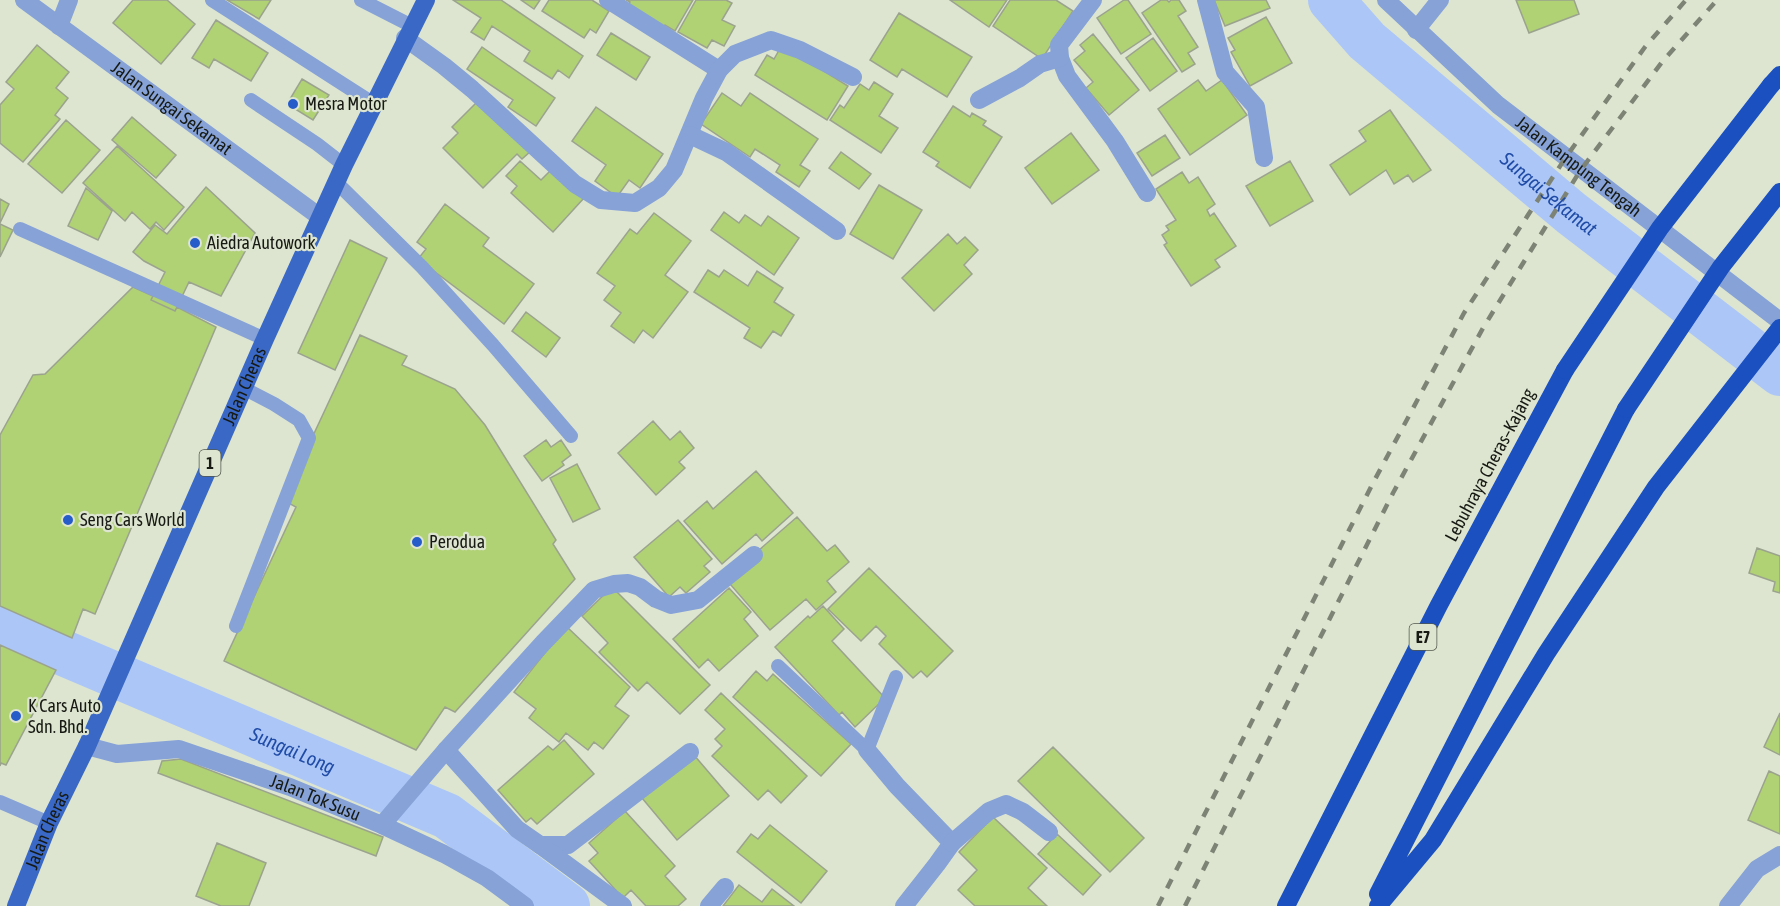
<svg xmlns="http://www.w3.org/2000/svg" width="1780" height="906" viewBox="0 0 1780 906" font-family="'Asap Condensed',sans-serif">
  <style>
    .lines { fill: none; stroke-linecap: round; stroke-linejoin: round }
    .river { stroke: #acc7f7; stroke-width: 46 }
    .building { fill: #b0d174; stroke: #9ba38f; stroke-width: 1.5 }
    .service { stroke: #86a2d7; stroke-width: 14 }
    .minor { stroke: #86a2d7; stroke-width: 18 }
    .primary { stroke: #3968c7; stroke-width: 18 }
    .motorway { stroke: #1a50c0; stroke-width: 18 }
    .rail { stroke: #7d8375; stroke-width: 4.5; stroke-dasharray: 10 10; stroke-linecap: butt }
    .motorway-bridge { stroke: #1a50c0; stroke-width: 18 }
    .poi-dot { fill: #265cc9; stroke: #dde5d0; stroke-width: 2 }
    .labels { text-anchor: middle; stroke-width: 4.5; stroke-linejoin: round; paint-order: stroke }
    .shield { fill: #dde5d0; stroke: #52574c; stroke-width: 1.5 }
    .shield-label { font-size: 16px; font-weight: bold; fill: #171a13 }
    .poi-label { font-size: 18px; fill: #171a13; stroke: #dde5d0; text-anchor: start }
    .street-label { font-size: 18px; fill: #171a13; stroke: #dde5d0 }
    .water-label { font-size: 20px; font-style: italic; fill: #204ca7; stroke: #dde5d0 }
  </style>
  <rect width="100%" height="100%" fill="#dde5d0"/>
  <g class="lines">
    <g class="river">
      <path id="s1" d="M1331,0L1367,41L1571,213L1780,373"/>
      <path id="s2" d="M0,626L447,816L567,906"/>
    </g>
  </g>
  <path class="building" d="M133,0H167L195,24L161,64L113,23Z
    M227,0H271L259,19Z
    M453,0H501L583,56L569,78L558,70L552,79L524,61L530,51L492,26L484,40L471,32L481,18Z
    M521,0H540L534,9Z
    M549,0H592L609,11L596,33L590,29L584,38L542,11Z
    M626,0H693L675,31L665,25L663,29L629,4L630,2Z
    M696,0H726L732,3L722,20L735,26L724,46L712,40L707,48L678,32Z
    M950,0H1007L989,27Z
    M1010,0H1056L1073,11L1042,59L993,26Z
    M1124,0H1128L1151,34L1121,54L1097,18Z
    M1161,0H1167L1169,2L1171,0H1179L1186,11L1178,16L1198,47L1188,53L1195,64L1182,72L1142,13Z
    M1214,0H1266L1270,8L1225,26Z
    M1516,0H1574L1579,14L1529,33Z
    M899,13L972,57L947,97L902,69L897,77L870,60Z
    M1266,17L1292,63L1250,86L1231,52L1235,50L1228,38Z
    M216,20L268,53L251,81L214,59L209,68L192,58Z
    M611,33L650,57L636,80L597,55Z
    M1093,34L1139,90L1109,115L1086,88L1093,82L1074,60L1085,51L1080,45Z
    M1153,38L1177,71L1150,91L1126,58Z
    M37,45L69,72L56,88L68,98L55,115L60,119L23,162L0,143V105L14,89L6,82Z
    M782,45L848,86L827,120L755,75L767,55L774,59Z
    M482,47L555,98L536,126L508,107L513,100L467,69Z
    M302,79L329,95L313,120L287,104Z
    M1198,80L1206,91L1222,80L1247,115L1190,155L1158,109Z
    M874,82L893,94L879,116L898,128L881,153L830,120L840,105L844,108L860,84L869,90Z
    M722,93L741,106L750,93L818,139L800,165L810,171L799,187L776,172L780,165L755,149L750,157L701,124Z
    M476,103L532,150L522,159L517,154L483,188L443,148L458,133L452,127Z
    M953,106L970,117L972,113L986,121L983,125L1002,137L970,188L936,166L939,162L923,152Z
    M596,107L663,154L640,188L629,180L617,197L595,181L606,165L572,141Z
    M1390,110L1431,170L1413,182L1408,175L1394,184L1386,170L1350,195L1330,165L1366,141L1359,131Z
    M132,117L176,155L156,178L112,140Z
    M66,120L100,150L62,193L28,164Z
    M1071,133L1099,170L1052,204L1025,168Z
    M1165,135L1180,158L1152,176L1137,153Z
    M117,146L184,207L164,230L156,222L150,229L132,212L125,221L83,183Z
    M841,152L871,174L859,189L829,168Z
    M520,161L541,180L552,169L584,198L553,232L511,193L517,186L506,176Z
    M1290,161L1313,201L1270,226L1246,186Z
    M1182,172L1189,183L1198,177L1215,204L1207,210L1210,216L1214,213L1236,246L1215,260L1220,267L1191,286L1164,245L1167,243L1162,235L1169,230L1166,226L1176,220L1156,189Z
    M879,185L922,210L893,259L850,234Z
    M206,187L255,233L221,296L189,282L175,311L151,300L165,272L144,261L133,252L155,225L167,234Z
    M86,188L112,211L98,240L68,226Z
    M0,199L9,204L0,223Z
    M445,204L489,238L483,246L534,284L504,324L418,259L426,249L417,242Z
    M724,212L739,223L745,215L761,226L768,216L799,238L774,275L711,230Z
    M654,213L691,241L665,275L688,292L653,338L643,330L634,343L611,326L621,313L604,300L615,286L597,273L630,229L637,234Z
    M0,224L13,230L0,257Z
    M948,234L957,244L965,237L978,250L964,265L972,274L934,311L902,278Z
    M350,240L387,258L335,370L298,353Z
    M708,270L719,277L724,270L748,286L757,271L783,288L774,302L794,315L781,336L773,331L761,348L744,338L750,328L694,292Z
    M133,287L153,296L151,300L175,311L177,307L216,327L95,614L83,609L72,638L0,606V435L33,375L45,374Z
    M526,312L560,338L546,357L512,331Z
    M360,335L407,356L402,365L455,389L485,425L556,540L553,544L575,579L455,712L445,707L416,750L224,661L296,507L283,500Z
    M653,421L670,440L680,431L694,448L679,462L685,468L656,495L618,453Z
    M546,440L551,447L561,440L571,455L562,462L564,465L542,481L524,456Z
    M577,464L600,509L573,522L550,478Z
    M756,471L793,513L762,541L756,534L722,564L684,521L707,501L713,509Z
    M797,517L827,551L835,545L849,562L827,581L836,592L816,610L806,599L770,630L730,584L744,563Z
    M678,520L712,559L704,566L710,572L686,593L680,587L669,597L634,557Z
    M1757,548L1780,556V593L1773,591L1775,582L1749,573Z
    M869,568L953,651L927,677L921,671L913,678L879,644L886,636L876,626L861,641L828,609Z
    M612,587L710,685L680,714L647,682L638,691L599,652L608,643L582,616Z
    M729,588L751,612L744,619L758,636L719,671L708,659L699,668L673,639Z
    M823,606L844,629L832,641L885,698L855,727L842,712L839,715L775,647L808,616L810,618Z
    M566,626L630,687L615,706L629,716L603,749L594,742L588,750L566,733L559,742L529,718L536,709L514,692Z
    M0,645L56,670L6,765L1,763L0,766Z
    M756,671L767,681L773,674L851,744L821,776L733,697Z
    M721,693L807,776L781,803L768,790L758,800L712,756L722,746L715,739L725,729L705,710Z
    M1780,713V755L1764,747Z
    M564,740L594,774L537,824L531,818L526,822L498,790L548,746L553,750Z
    M1053,747L1144,838L1110,872L1018,781Z
    M688,748L729,796L677,840L642,798Z
    M181,759L383,837L376,856L158,773L162,761Z
    M1769,771L1780,776V834L1748,820Z
    M625,811L675,866L665,876L686,899L678,906H646L631,890L623,898L589,861L598,853L589,843Z
    M993,817L1047,868L1028,888L1047,906H975L958,890L977,870L959,852Z
    M770,825L827,871L801,903L737,852L751,834L758,839Z
    M1057,834L1101,875L1083,895L1038,854Z
    M217,843L266,863L249,906H221L196,896Z
    M739,885L762,902L772,889L794,906H723Z"/>
  <g class="lines">
    <path class="service" d="M212,0L374,104
      M361,0L412,26
      M251,100L317,144L344,165
      M336,182L422,267L493,345L571,436
      M20,229L265,339
      M236,626L309,438L299,420L274,404L243,388
      M778,666L867,750L896,677
      M0,802L49,823"/>
    <g class="minor">
      <path id="s3" d="M24,0L320,217"/>
      <path d="M608,0L719,70"/>
      <path d="M1093,0L1059,45L1060,58L1067,76L1115,141L1147,193"/>
      <path d="M1206,0L1225,72L1256,107L1264,158"/>
      <path id="s4" d="M1386,0L1498,105L1780,321"/>
      <path d="M59,26L69,0"/>
      <path d="M1416,30L1440,0"/>
      <path d="M405,38L444,66L472,89L575,184L601,200L635,203L659,188L674,170L704,98L719,70L735,54L771,40L800,50L853,77"/>
      <path d="M979,100L1020,78L1040,64L1060,58"/>
      <path d="M690,135L726,152L837,231"/>
      <path id="s5" d="M87,746L117,754L179,749L290,787L382,825L444,854L487,878L525,906"/>
      <path d="M446,750L517,829L540,845H568L690,752"/>
      <path d="M867,750L897,786L952,843L937,864L904,906"/>
      <path d="M382,825L446,750L543,643L594,590L614,584L628,583L640,587L656,599L671,605L698,600L754,555"/>
      <path d="M952,843L989,811L1006,804L1023,812L1049,832"/>
      <path d="M540,845L623,906"/>
      <path d="M709,906L725,887"/>
      <path d="M1728,906L1757,869L1780,855"/>
    </g>
    <path class="primary" id="s6" d="M16,906L49,823L87,746L265,339L344,165L426,0"/>
    <path class="motorway" d="M1771,85L1780,75
      M1378,894L1626,409
      M1286,906L1439,605L1565,370
      M1378,906L1433,840L1546,654L1656,487L1780,328"/>
    <path class="rail" d="M1158,906L1373,483L1464,313L1566,157L1645,47L1686,0
      M1185,906L1393,493L1483,328L1580,171L1662,62L1717,0"/>
    <path class="motorway-bridge" d="M1565,370L1660,228L1771,85
      M1626,409L1721,267L1780,192"/>
  </g>
  <g class="poi-dot">
    <circle cx="293" cy="104" r="6"/>
    <circle cx="195" cy="243" r="6"/>
    <circle cx="68" cy="520" r="6"/>
    <circle cx="417" cy="542" r="6"/>
    <circle cx="16" cy="716" r="6"/>
  </g>
  <g class="labels">
    <g class="shield">
      <rect x="199.5" y="450" width="21" height="26" rx="4.5"/>
      <rect x="1409.5" y="624" width="27" height="26" rx="4.5"/>
    </g>
    <g class="shield-label">
      <text x="210" y="469">1</text>
      <text x="1423" y="643">E7</text>
    </g>
    <g class="poi-label">
      <text x="305" y="110">Mesra Motor</text>
      <text x="207" y="249">Aiedra Autowork</text>
      <text x="80" y="526">Seng Cars World</text>
      <text x="429" y="548">Perodua</text>
      <text x="28" y="712">K Cars Auto<tspan x="28" dy="21">Sdn. Bhd.</tspan></text>
    </g>
    <g class="street-label">
      <text dy="6" stroke="none"><textPath href="#s3" startOffset="183">Jalan Sungai Sekamat</textPath></text>
      <text dy="6" stroke="none"><textPath href="#s4" startOffset="255">Jalan Kampung Tengah</textPath></text>
      <text dy="6" stroke="none"><textPath href="#s6" startOffset="568">Jalan Cheras</textPath></text>
      <text transform="translate(1490 465) rotate(-62)" y="6">Lebuhraya Cheras–Kajang</text>
      <text dy="6" stroke="none"><textPath href="#s5" startOffset="238">Jalan Tok Susu</textPath></text>
      <text dy="6" stroke="none"><textPath href="#s6" startOffset="82">Jalan Cheras</textPath></text>
    </g>
    <g class="water-label">
      <text dy="7" stroke="none"><textPath href="#s1" startOffset="292">Sungai Sekamat</textPath></text>
      <text dy="7" stroke="none"><textPath href="#s2" startOffset="318">Sungai Long</textPath></text>
    </g>
  </g>
</svg>
